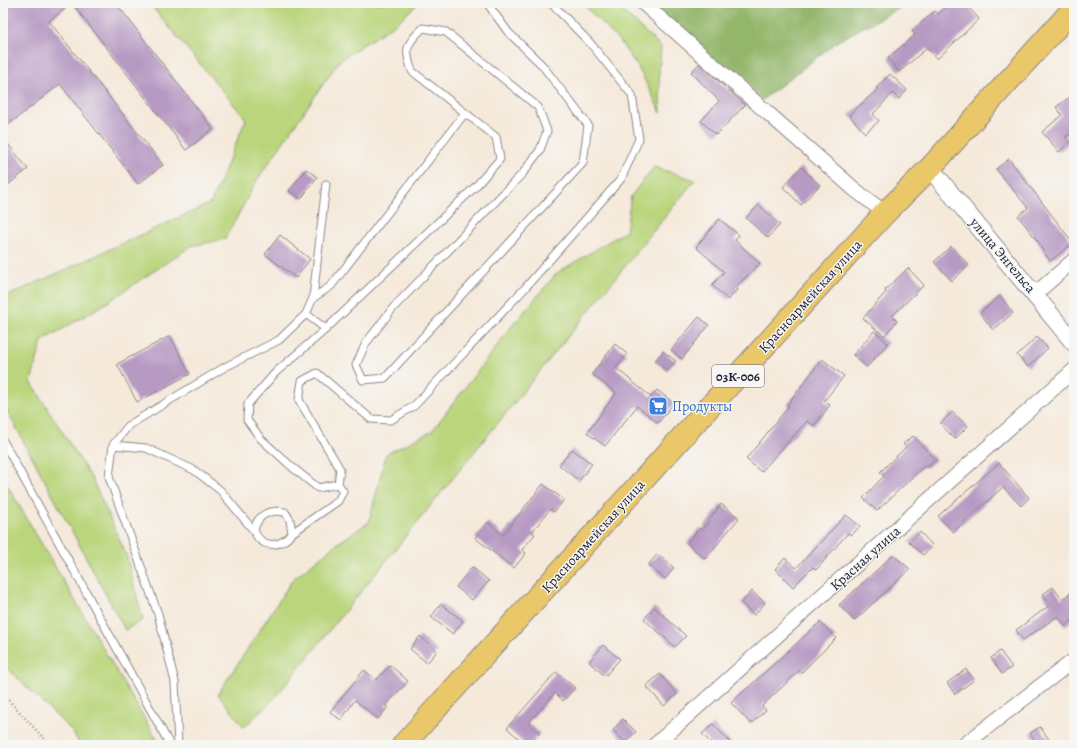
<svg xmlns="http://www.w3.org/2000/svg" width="1077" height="748" viewBox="0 0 1077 748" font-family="Alegreya,serif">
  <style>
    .green { fill: #bad57b; stroke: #6e7c5b }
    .forest { fill: #93b66b; stroke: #5a6c53 }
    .building { fill: #b79ac3 }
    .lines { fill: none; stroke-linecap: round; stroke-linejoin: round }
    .service-casing { stroke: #8c868a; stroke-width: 9 }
    .minor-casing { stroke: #8c868a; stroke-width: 16 }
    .tertiary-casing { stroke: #8c868a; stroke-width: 19 }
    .primary-casing { stroke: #8c868a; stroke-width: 24 }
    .path { stroke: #8c868a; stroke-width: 2.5; stroke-dasharray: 1 3; stroke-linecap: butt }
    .service { stroke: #fff; stroke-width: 7 }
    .minor { stroke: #fff; stroke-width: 14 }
    .tertiary { stroke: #fff; stroke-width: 17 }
    .primary { stroke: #eac769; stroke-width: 22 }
    .labels { text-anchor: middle; stroke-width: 3; stroke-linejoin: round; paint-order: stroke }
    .shield { fill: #f6f6f2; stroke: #626272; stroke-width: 1 }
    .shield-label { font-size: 13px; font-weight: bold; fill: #22223b }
    .street-label { font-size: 14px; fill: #22223b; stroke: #f6f6f2 }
    .shop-label { font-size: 14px; fill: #366cbe; stroke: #f6f6f2; text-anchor: start }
  </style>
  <rect width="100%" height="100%" fill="#f6f6f2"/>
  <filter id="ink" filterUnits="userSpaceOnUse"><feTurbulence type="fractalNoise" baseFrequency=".025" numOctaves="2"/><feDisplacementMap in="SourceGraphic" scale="8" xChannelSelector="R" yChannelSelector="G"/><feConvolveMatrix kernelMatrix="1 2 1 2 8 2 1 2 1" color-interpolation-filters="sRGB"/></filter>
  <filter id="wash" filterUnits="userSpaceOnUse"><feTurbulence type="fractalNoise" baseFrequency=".012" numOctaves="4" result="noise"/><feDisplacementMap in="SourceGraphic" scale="16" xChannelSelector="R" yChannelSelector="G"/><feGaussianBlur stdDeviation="0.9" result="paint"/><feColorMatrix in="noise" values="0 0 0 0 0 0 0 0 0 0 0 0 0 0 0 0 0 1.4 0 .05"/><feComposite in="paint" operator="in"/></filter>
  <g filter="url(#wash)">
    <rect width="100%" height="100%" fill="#f5e9da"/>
    <path class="green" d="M149,3H419L395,24L340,60L257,180L225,239L191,246L105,304L42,341L31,382L92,479L126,554L143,620L125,630L3,403V298L211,203L246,119Z
      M582,3H614L661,47L659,72L661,113L639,69L621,43Z
      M654,167L695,180L273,700L244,727L218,694L293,579L338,543L369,522L386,454L432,431L512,326L557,273L626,231L631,196Z
      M3,478L160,745H80L72,731L3,664Z"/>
    <path class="forest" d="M643,3H722L729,7L759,3H909L838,41L757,104Z"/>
    <g id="blocks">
      <path class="building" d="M3,3H72L49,21L163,165L138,184L60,84L3,129Z
        M72,3H116L213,129L186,150Z
        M950,3H976L970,9L979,19L937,59L927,48L899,72L888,58L915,35L912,31L935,11L938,14Z
        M699,64L745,105L716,135L701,121L719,101L691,72Z
        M890,74L907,90L899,99L893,93L873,114L879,121L865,133L849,115L878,89L876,88Z
        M1074,94V132L1065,137L1070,142L1059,152L1042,132L1062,115L1056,107Z
        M3,138L28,169L3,189Z
        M1009,159L1073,243L1050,261L1039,245L1040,244L1018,216L1028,208L996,169Z
        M801,167L820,185L801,205L783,187Z
        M306,169L317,177L301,199L289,191Z
        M759,205L780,225L768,238L746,218Z
        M719,219L739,235L735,240L760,263L736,287L738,289L728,300L712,285L724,272L696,247Z
        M280,235L310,259L296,278L265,254Z
        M951,246L969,265L952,281L934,262Z
        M908,268L924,285L892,316L897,321L884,336L863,318L886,292L885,290Z
        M1000,296L1013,313L993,330L980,313Z
        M699,317L709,325L682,359L671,350Z
        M874,331L888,343L867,367L853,355Z
        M170,336L190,374L137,402L117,364Z
        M1037,337L1048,348L1028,367L1017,355Z
        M615,344L627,354L616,368L651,397L657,390L674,403L658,423L637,406L605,446L587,433L616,393L592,374Z
        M663,351L676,361L667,371L655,361Z
        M822,359L844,376L824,401L830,405L814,426L807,421L761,472L746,459L789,406L787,405Z
        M952,412L968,426L955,439L940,424Z
        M913,436L936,460L926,468L924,466L877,511L863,498L884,476L880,472L906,447L903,444Z
        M572,449L592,464L579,481L559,465Z
        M999,463L1029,498L1021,506L1003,487L953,532L938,516Z
        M543,484L564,500L554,512L550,509L532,532L535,534L522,550L526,553L514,568L475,538L488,522L503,535Z
        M721,504L739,518L705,559L687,543L700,528L702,530Z
        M846,515L860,526L852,535L848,533L816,570L813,567L793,587L775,569L785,558L796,568Z
        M920,532L933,546L923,555L909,542Z
        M658,554L674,568L665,579L648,565Z
        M893,555L910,569L854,621L839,605Z
        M472,567L489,581L472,600L456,587Z
        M1053,587L1062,599L1074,591V619L1065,626L1058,616L1023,640L1016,630L1050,605L1043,594Z
        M752,591L765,603L754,615L741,603Z
        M441,604L463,621L453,634L431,617Z
        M654,607L686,636L675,647L644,619Z
        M820,622L836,638L802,672L800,670L762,706L766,710L751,724L731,703Z
        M420,636L437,651L427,663L410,649Z
        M603,645L620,659L605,676L589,662Z
        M1000,651L1012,667L1002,674L991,658Z
        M390,665L408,681L385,706L388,707L378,719L355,700L341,720L330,712L364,670L376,680Z
        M966,669L974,680L955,694L947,683Z
        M556,672L575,688L563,701L555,693L528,723L540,733L529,745H526L507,728Z
        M660,674L677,694L664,706L646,686Z
        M623,719L636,732L625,742L613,730Z
        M713,724L733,745H713L702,734Z
        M1040,727L1053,745H1038L1030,733Z"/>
    </g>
  </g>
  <g filter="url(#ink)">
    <use href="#blocks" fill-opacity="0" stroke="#8c868a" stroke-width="1"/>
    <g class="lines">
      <g class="service-casing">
        <path id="service" d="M487,3L508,32L542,65L588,125L583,163L385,378L363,380L356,365L366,343L393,308L523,173L540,150L547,131L538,107L446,32L423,28C406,44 404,49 412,71L496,137L500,159L476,186L326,329L276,372L248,404L247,420L261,439L292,467L318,488L338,484L340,469L299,400L302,381L317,373L371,419L391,420L414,406L525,288L621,179L639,139L632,95L591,44L551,3
          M313,298L331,286L465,113
          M306,314L326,329
          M3,441L170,745
          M113,445L146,448L194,470L220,490L254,531C262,549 281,548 292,533L338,501L343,491L338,484
          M254,531C257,515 269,509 285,512L290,520L292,533
          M178,745L175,682L158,614L109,477L113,445L129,425L225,367L279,340L306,314L313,298L326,184"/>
      </g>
      <g class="minor-casing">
        <path id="minor" d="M643,3L854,189L885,213
          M1035,294L1074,260
          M655,745L1074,370
          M964,745L1074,660"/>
      </g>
      <g class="tertiary-casing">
        <path id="tertiary" d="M930,168L1074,343"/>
      </g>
      <g class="primary-casing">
        <path id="primary" d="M403,745L885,213L930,168L1074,8"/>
      </g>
      <path class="path" d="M3,694L50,745"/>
      <use href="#service" class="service"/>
      <use href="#minor" class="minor"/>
      <use href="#tertiary" class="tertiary"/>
      <use href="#primary" class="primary"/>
    </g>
  </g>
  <defs>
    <g id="supermarket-square" transform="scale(1)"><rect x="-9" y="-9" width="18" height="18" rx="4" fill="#3f7fe0" stroke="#f6f6f2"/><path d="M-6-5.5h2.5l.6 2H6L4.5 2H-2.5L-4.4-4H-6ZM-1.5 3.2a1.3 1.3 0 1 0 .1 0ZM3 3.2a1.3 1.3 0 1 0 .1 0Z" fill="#fff"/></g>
  </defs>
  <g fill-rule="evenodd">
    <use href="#supermarket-square" x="658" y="406"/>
  </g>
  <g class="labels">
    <rect class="shield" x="712" y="365" width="52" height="22" rx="3"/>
    <g class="shield-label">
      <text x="738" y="381">03К-006</text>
    </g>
    <g class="street-label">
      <text transform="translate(1003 255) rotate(50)" y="5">улица Энгельса</text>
      <text transform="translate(810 296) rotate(-48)" y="5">Красноармейская улица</text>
      <text transform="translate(593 536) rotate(-48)" y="5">Красноармейская улица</text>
      <text transform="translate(865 558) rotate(-42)" y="5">Красная улица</text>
    </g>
    <g class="shop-label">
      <text x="672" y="411">Продукты</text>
    </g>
  </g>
  <rect width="1077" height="748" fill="none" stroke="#f6f6f2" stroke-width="16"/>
</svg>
